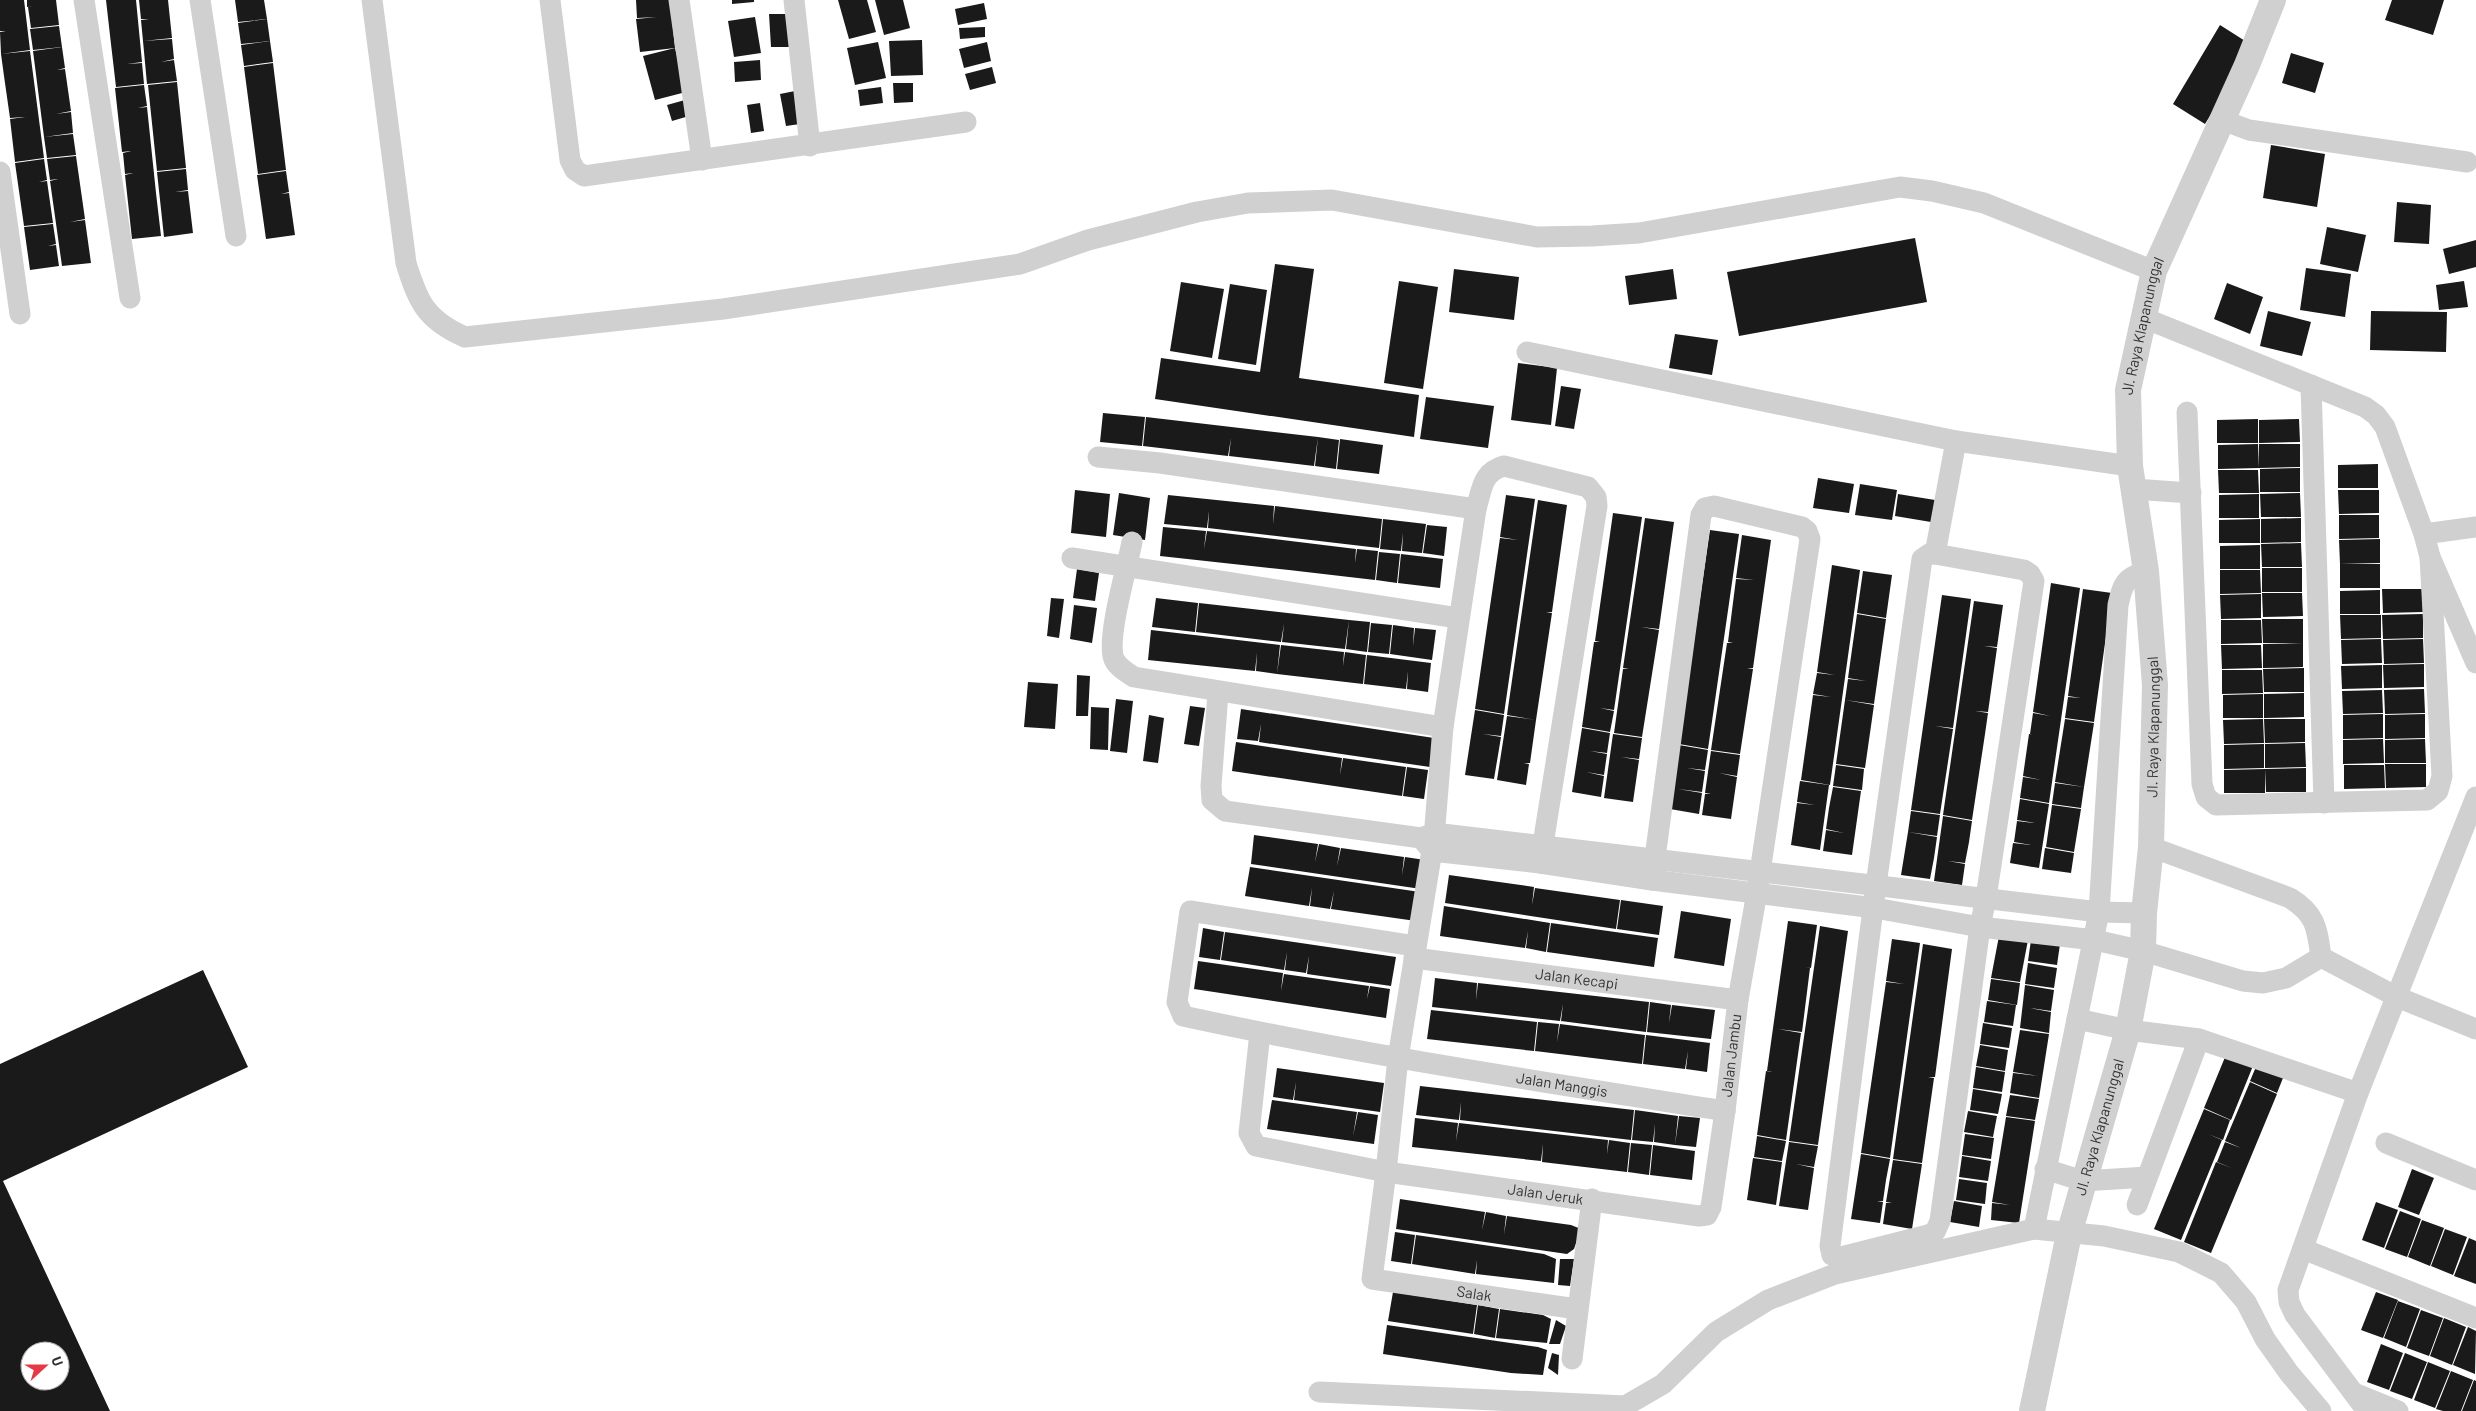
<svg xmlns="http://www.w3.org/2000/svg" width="2476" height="1411" viewBox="0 0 2476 1411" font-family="Barlow,sans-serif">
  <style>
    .building { fill: #1a1a1a; fill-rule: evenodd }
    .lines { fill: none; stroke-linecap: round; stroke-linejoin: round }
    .minor { stroke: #d0d0d0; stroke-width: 21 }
    .tertiary { stroke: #d0d0d0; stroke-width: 26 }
    .labels { text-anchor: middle; stroke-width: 5; stroke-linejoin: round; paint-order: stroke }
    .street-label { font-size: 15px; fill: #333; stroke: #fff }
  </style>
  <rect width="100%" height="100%" fill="#fff"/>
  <path class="building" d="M0,0H24L30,50L1,54L0,32L6,31H0Z
    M27,0H56L59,25L31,28L28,7L35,6L27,7Z
    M106,0H136L142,62L127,64L142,63L144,84L116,87L111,44L119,43L111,44Z
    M139,0H168L172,38L143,41L141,20L149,19H141Z
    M235,0H264L267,19L238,22Z
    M636,0H670L675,48L640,52L636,19L657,17L637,18Z
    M732,0H754V2L732,4Z
    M838,0H867L876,32L849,39Z
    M875,0H903L910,28L884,35Z
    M2392,0H2444L2433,35L2385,20Z
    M984,3L987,19L958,25L955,9Z
    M769,14H790L792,47H771Z
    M755,17L761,53L734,57L728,21Z
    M267,19L270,41L241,44L238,23Z
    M2220,25L2253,46L2205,124L2173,104Z
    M59,26L62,47L33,50L30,29Z
    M985,27V37L960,39L959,28Z
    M172,39L174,59L161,62L174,60L177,81L147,84L143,41Z
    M922,40L923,75L891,76L889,41Z
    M270,41L273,62L244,66L241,45Z
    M878,42L886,78L855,85L847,48Z
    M987,42L991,61L964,68L959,49Z
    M62,47L65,68L57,70L65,69L71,111L56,114L71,112L73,133L44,137L33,51Z
    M675,48L686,92L655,100L643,56Z
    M30,51L44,158L15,162L10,119L25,117L10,118L4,76L12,75L4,76L1,54Z
    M2291,53L2324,63L2315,93L2282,83Z
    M760,60L761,80L735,82L734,62Z
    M273,63L286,170L258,174L244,67Z
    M992,67L996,83L970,90L965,74Z
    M177,82L186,168L157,171L148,85Z
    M893,83H913V102L894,103Z
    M144,85L147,106L138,108L147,107L156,193L143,195L156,193L161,236L132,239L125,175L133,173L125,174L123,153L131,151L122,152L115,88Z
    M881,87L883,103L860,106L858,90Z
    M795,91L800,124L786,126L780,94Z
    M685,100L689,116L672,121L667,105Z
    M760,103L764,131L751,133L747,105Z
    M73,134L76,155L47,158L44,137Z
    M2271,145L2325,154L2317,207L2263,198Z
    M76,156L85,219L70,222L85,220L91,263L62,266L50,181L58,179L50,180L47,159Z
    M44,159L47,180L39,182L47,181L53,223L24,226L15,163Z
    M186,169L188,190L175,192L188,191L193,233L164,237L157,172Z
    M286,171L289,192L281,194L289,193L295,235L266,239L257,175Z
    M2397,202L2431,205L2429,244L2394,242Z
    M53,224L56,244L48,246L56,245L59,266L30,270L24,227Z
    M2327,227L2366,235L2358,272L2320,264Z
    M1915,238L1927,302L1739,336L1727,272Z
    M2476,240V267L2449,274L2443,249Z
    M1275,264L1314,269L1299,378L1419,395L1414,437L1155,399L1161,358L1260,372Z
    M2306,268L2351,274L2345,317L2300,310Z
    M1454,269L1519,277L1514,320L1449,312Z
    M1673,269L1677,299L1629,305L1625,276Z
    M1399,281L1438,287L1423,389L1384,383Z
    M2464,281L2468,307L2439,310L2436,285Z
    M1181,282L1224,289L1212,358L1170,351Z
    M2227,283L2263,297L2250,334L2214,319Z
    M1230,284L1267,290L1256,365L1218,359Z
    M2268,311L2311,322L2302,356L2260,346Z
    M2371,311L2447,312L2446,352L2370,350Z
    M1675,334L1718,340L1712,375L1669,368Z
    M1518,363L1557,368L1551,425L1511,420Z
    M1561,386L1581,389L1574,429L1555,426Z
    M1426,397L1494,406L1488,448L1420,439Z
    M1103,413L1145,417L1142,446L1100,442Z
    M1146,417L1318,437L1314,466L1229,456L1231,438L1228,456L1143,446Z
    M2258,419V443H2217V420Z
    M2299,419L2300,442L2259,443V420Z
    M1318,437L1339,440L1336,469L1315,466Z
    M1340,439L1383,445L1379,474L1337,469Z
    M2258,444L2259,468L2218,469V445Z
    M2259,444H2300V467L2259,468Z
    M2378,464V488H2338V465Z
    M2300,468V492H2260V469Z
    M2218,470H2258L2259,493H2219Z
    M1818,478L1854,484L1849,513L1813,508Z
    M1860,484L1897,490L1892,520L1855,515Z
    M1075,490L1110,494L1106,537L1071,533Z
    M2338,490H2379V513L2339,514Z
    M1119,493L1150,498L1145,540L1113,535Z
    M2300,493L2301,517H2261L2260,494Z
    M1898,494L1935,500L1931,522L1895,516Z
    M2259,494V518H2219V495Z
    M1168,495L1274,506L1273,524L1275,506L1382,519L1379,548L1208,528L1209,511L1207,528L1164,524Z
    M1506,495L1535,499L1504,714L1475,709L1500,538L1518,540L1500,537Z
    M1538,500L1567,505L1552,612H1546L1552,613L1536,720L1507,715Z
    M1613,513L1642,517L1614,710L1600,708L1614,711L1610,732L1582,727L1594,642H1600L1595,641Z
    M2339,515H2379V538L2339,539Z
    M1645,518L1674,522L1659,629L1641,627L1659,630L1642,737L1614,733L1623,669H1629L1623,668Z
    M2301,518V542L2261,543V519Z
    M1383,519L1426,524L1422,553L1402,551L1403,533L1401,551L1380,549Z
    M2260,519V543H2219V520Z
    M1427,525L1447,527L1444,556L1423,553Z
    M1163,527L1206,531L1204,549L1207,531L1356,549L1355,563L1357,549L1378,551L1375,580L1289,570L1291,552L1289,570L1160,556Z
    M1710,530L1739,534L1708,749L1679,744Z
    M1742,535L1771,540L1753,668H1747L1753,669L1740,754L1711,750L1727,643H1733L1728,642L1736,579L1754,580L1736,578Z
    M2380,539V563L2340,564L2339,540Z
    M2301,543L2302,567H2262L2261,544Z
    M2260,545V569H2220V546Z
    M1379,552L1400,554L1397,583L1376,580Z
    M1401,554L1443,559L1440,588L1398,583Z
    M2340,564H2380V588H2340Z
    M1832,565L1860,570L1830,785L1801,780L1813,695L1831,697L1813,694L1817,673L1835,675L1817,672Z
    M2262,568H2302V592H2262Z
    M1077,569L1099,573L1095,601L1073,598Z
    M2220,570H2260L2261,593L2220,594Z
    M1863,571L1892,575L1886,618L1857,613Z
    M2051,583L2080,588L2049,803L2020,798L2023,777L2041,780L2023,776L2029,734L2035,735L2030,734L2033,713L2050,716L2033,712L2036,691L2054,693L2036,691Z
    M2083,589L2112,593L2094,722L2065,718L2068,697L2081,698L2068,696Z
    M2382,589H2422L2423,612L2383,613Z
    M2380,590V614H2340V591Z
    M2262,593H2302L2303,616L2263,617Z
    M2261,594V618L2221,619L2220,595Z
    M1942,595L1971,599L1953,728L1935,726L1953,729L1940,814L1911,810Z
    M1051,598L1064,599L1059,638L1047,636Z
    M1156,598L1198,603L1195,632L1152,627Z
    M1974,601L2003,605L1997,647L1984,646L1997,648L1988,712L1975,711L1988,713L1985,734L1967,732L1985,734L1972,820L1943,815Z
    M1199,603L1349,620L1345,649L1282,642L1284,624L1281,642L1196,632Z
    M1074,605L1097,608L1092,643L1070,639Z
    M1857,614L1886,619L1874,704L1845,700L1848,679L1866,681L1848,678Z
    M2423,614V638L2383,639L2382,615Z
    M2340,615H2381V638L2341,639Z
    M2262,619H2303V643H2263Z
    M1349,620L1370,622L1367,652L1346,649Z
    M2221,620H2261L2262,643L2221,644Z
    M1371,623L1392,625L1389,654L1368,652Z
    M1393,625L1414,628L1413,646L1415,628L1436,630L1432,660L1390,654Z
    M1151,630L1280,645L1277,674L1256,671L1257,653L1255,671L1148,660Z
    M2381,639L2382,663L2342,664L2341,640Z
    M2423,639L2424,663L2384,664L2383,640Z
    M2303,643V667L2263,668V644Z
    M1281,645L1344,652L1343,666L1345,652L1366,655L1363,684L1277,674Z
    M2221,645H2261L2262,668L2222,669Z
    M1367,655L1431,663L1428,692L1407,689L1408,671L1406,689L1364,684Z
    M2424,664V687L2384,688L2383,665Z
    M2382,665V688L2342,689L2341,666Z
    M2304,668V692H2264L2263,669Z
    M2222,670H2262L2263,693L2222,694Z
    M1077,675L1090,676L1088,716H1076Z
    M1028,682L1058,684L1055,729L1024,727Z
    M2424,689L2425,713L2385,714L2384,690Z
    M2382,690L2383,713L2343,714L2342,691Z
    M2304,693V717L2264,718V694Z
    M2263,694V718H2223V695Z
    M1116,699L1133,701L1127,753L1110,751Z
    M1845,700L1874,705L1865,768L1836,764Z
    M1190,706L1205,708L1199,746L1184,744Z
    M1091,707L1109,708L1108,750L1090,749Z
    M1241,709L1434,738L1430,767L1259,742L1261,724L1258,741L1237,739Z
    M1475,710L1504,715L1501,736L1483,734L1501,737L1494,779L1465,775Z
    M2383,714V738L2343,739V715Z
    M2425,714V738L2385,739V715Z
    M1149,715L1164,718L1158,763L1143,761Z
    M1507,716L1536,720L1530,763H1524L1529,764L1526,785L1497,780Z
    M2065,719L2094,723L2084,787L2055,782Z
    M2263,719L2264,743L2224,744L2223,720Z
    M2264,719H2305V742L2265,743Z
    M1582,728L1610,733L1607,753L1590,751L1607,754L1604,775L1586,772L1604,776L1601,797L1572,792Z
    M1613,734L1642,738L1639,759L1621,757L1639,760L1633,802L1604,798Z
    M2383,739L2384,763L2343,764V740Z
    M2425,739L2426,763H2385V740Z
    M1236,742L1342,758L1340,775L1343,758L1406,767L1402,796L1232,771Z
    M2305,743L2306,767L2265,768V744Z
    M2264,744V768L2224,769V745Z
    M1679,745L1708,750L1705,770L1687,768L1705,771L1702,792L1678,789L1702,793L1699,814L1670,809Z
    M1711,751L1740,755L1737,776L1719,773L1737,777L1731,819L1702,815L1705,794H1711L1705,793Z
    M2385,764H2426V787L2386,788Z
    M1836,765L1864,769L1862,790L1833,786Z
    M2344,765H2384L2385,788L2344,789Z
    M1407,767L1428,770L1424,799L1403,796Z
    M2306,768V792H2266L2265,769Z
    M2265,769V793H2224V770Z
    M1800,781L1829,785L1820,850L1791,845L1794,824L1812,826L1794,824L1797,803L1815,805L1797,802Z
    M2055,783L2084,787L2081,808L2052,804Z
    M1833,787L1861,791L1852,855L1823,851L1826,830L1844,833L1826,829L1829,808L1847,811L1829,808Z
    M2020,799L2049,804L2039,868L2010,863L2013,843L2031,845L2014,842L2017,821L2035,823L2017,820Z
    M2052,805L2081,809L2074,852L2046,847Z
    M1911,811L1940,815L1937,836L1908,832Z
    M1943,816L1972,821L1969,842L1951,839L1969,842L1965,863L1948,861L1965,864L1962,885L1934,881Z
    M1908,832L1937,837L1934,858L1916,855L1934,858L1930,879L1901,875Z
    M1254,835L1318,844L1315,862L1319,844L1340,848L1337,866L1341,848L1404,857L1402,875L1405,857L1425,860L1421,889L1251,864Z
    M2045,848L2074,853L2071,873L2042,869Z
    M1250,867L1420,892L1416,921L1331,909L1334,891L1330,909L1310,906L1312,888L1309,906L1245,896Z
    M1449,875L1534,887L1532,905L1535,888L1620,900L1616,929L1445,903Z
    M1621,900L1663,906L1659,935L1617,929Z
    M1444,906L1550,923L1546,952L1526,948L1528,931L1525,948L1440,936Z
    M1681,911L1731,919L1724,966L1674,958Z
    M1788,921L1817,925L1811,968L1805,967L1810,968L1802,1032L1778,1029L1801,1033L1786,1140L1757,1135L1766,1071L1772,1072L1767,1071Z
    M1551,923L1658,938L1654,967L1547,952Z
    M1820,926L1848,931L1818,1145L1789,1141Z
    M1203,928L1224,932L1220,960L1199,957Z
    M1225,932L1396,957L1391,986L1307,974L1309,956L1306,973L1285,970L1287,952L1284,970L1221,960Z
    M1999,936L2028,940L2020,982L1991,978Z
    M1892,939L1920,943L1890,1158L1861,1153L1886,982L1904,984L1886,981Z
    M2031,940L2060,944L2057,965L2028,961Z
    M1923,944L1952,949L1935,1077H1928L1934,1078L1922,1163L1893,1159Z
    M1198,961L1283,973L1281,991L1284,974L1369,986L1367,999L1370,986L1390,989L1386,1018L1194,989Z
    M2028,963L2057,968L2054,988L2025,984Z
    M203,970L248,1067L3,1181L110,1411H0V1064ZM30,1351H60V1381H30Z
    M1435,978L1477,983L1476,1000L1478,983L1649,1002L1646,1032L1561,1021L1563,1004L1560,1021L1432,1007Z
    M1991,979L2020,983L2017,1005L1988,1000Z
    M2025,985L2054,990L2051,1011L2030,1008L2051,1012L2049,1033L2020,1028Z
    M1987,1001L2016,1005L2013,1026L1984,1022Z
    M1650,1002L1671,1005L1669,1023L1672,1005L1715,1010L1711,1039L1647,1032Z
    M1431,1010L1537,1022L1534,1051L1427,1039Z
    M1538,1022L1559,1024L1557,1042L1560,1024L1645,1035L1642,1064L1535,1051Z
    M1983,1023L2012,1028L2009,1048L1980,1044Z
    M2020,1030L2049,1034L2039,1098L2010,1093L2013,1073L2038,1076L2013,1072Z
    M1646,1035L1710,1043L1707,1072L1686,1069L1688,1051L1685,1069L1643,1064Z
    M1980,1045L2008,1050L2005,1071L1976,1066Z
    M2228,1050L2255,1061L2231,1120L2204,1108Z
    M2258,1062L2285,1073L2277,1093L2250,1081Z
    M1976,1067L2005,1072L2002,1092L1973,1088Z
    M1277,1068L1384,1083L1380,1112L1294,1100L1296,1082L1293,1100L1273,1097Z
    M2250,1082L2277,1094L2211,1253L2184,1242L2216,1162L2232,1168L2217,1162L2225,1142L2241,1148L2225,1141Z
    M1420,1086L1527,1098L1525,1115L1527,1098L1634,1110L1631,1140L1460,1120L1461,1102L1459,1120L1416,1115Z
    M1973,1089L2002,1094L1998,1114L1970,1110Z
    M2010,1095L2039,1099L2035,1120L2006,1116Z
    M1272,1100L1357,1112L1353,1136L1358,1112L1378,1115L1374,1144L1267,1129Z
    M2204,1109L2230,1120L2223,1140L2208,1134L2222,1140L2181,1240L2154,1229Z
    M1635,1110L1678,1116L1675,1145L1654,1142L1655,1124L1653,1142L1632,1140Z
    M1968,1111L1997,1116L1993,1137L1964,1132Z
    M1679,1116L1700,1118L1696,1147L1675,1145Z
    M2006,1117L2035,1121L2019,1223L1991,1220L1992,1203L2010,1205L1992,1202Z
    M1415,1118L1458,1123L1456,1141L1459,1123L1608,1140L1607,1154L1609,1140L1630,1143L1627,1172L1542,1162L1543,1144L1541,1161L1412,1147Z
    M1965,1134L1994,1138L1991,1159L1962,1155Z
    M1757,1136L1786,1141L1782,1161L1754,1157Z
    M1789,1142L1818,1146L1814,1167L1796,1164L1814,1168L1811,1189L1793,1187L1811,1189L1808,1210L1779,1206Z
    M1631,1143L1652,1145L1649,1175L1628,1172Z
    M1653,1145L1695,1151L1692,1180L1650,1175Z
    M1861,1154L1890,1159L1886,1180L1868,1177L1886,1180L1883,1201H1877L1883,1202L1880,1223L1851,1219Z
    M1962,1156L1991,1161L1988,1181L1959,1177Z
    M1753,1158L1782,1162L1776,1205L1747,1200Z
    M1893,1160L1922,1164L1912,1229L1883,1224L1886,1203H1892L1886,1202Z
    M2412,1169L2434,1178L2419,1215L2398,1207Z
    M1959,1179L1987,1183L1985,1204L1956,1200Z
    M1400,1199L1485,1212L1482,1230L1486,1212L1506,1216L1504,1234L1507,1216L1571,1225L1581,1229L1574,1249L1567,1254L1569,1236L1567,1254L1396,1229Z
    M1954,1201L1982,1206L1979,1227L1950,1222Z
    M2376,1202L2398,1210L2384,1248L2362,1240Z
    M2400,1211L2421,1219L2407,1257L2385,1249Z
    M2422,1220L2444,1228L2430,1266L2408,1257Z
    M2445,1229L2467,1237L2453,1275L2431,1266Z
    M1395,1232L1415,1235L1411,1264L1391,1261Z
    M1416,1235L1544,1254L1556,1259L1554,1283L1476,1274L1477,1260L1475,1274L1412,1264Z
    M2469,1238L2476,1241V1284L2454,1276Z
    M1560,1259H1574L1570,1286L1558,1285Z
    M1393,1292L1477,1305L1473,1334L1388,1321Z
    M2376,1292L2398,1300L2383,1338L2361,1330Z
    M2398,1301L2420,1309L2406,1347L2384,1338Z
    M1478,1305L1499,1309L1495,1338L1474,1334Z
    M1500,1309L1543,1315L1551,1319L1547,1343L1496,1338Z
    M2421,1310L2443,1318L2429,1356L2407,1348Z
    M2444,1318L2466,1327L2452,1365L2430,1356Z
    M1556,1320L1566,1326L1560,1344H1549Z
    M1387,1325L1538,1347L1547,1350L1543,1375L1511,1373L1383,1354Z
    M2468,1327L2476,1331L2475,1374L2453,1365Z
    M2381,1344L2403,1353L2389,1390L2367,1382Z
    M1552,1353L1559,1355L1558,1375L1548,1368Z
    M2405,1353L2427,1362L2412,1399L2390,1391Z
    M2428,1362L2450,1371L2435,1408L2414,1400Z
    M2451,1371L2473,1380L2461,1411H2443L2436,1409Z
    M2474,1380L2476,1381V1411H2462Z"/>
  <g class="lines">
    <g class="minor">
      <path d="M84,0L130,298"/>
      <path d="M200,0L236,236"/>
      <path d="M372,0L406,263C418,302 426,320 465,337L723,309L1020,264L1088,240L1197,212L1248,203L1332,200L1537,237L1592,236L1639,233L1900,187L1932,191L1984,203L2154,271"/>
      <path d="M550,0L570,160L575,170L584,176L966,122"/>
      <path d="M679,0L702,160"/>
      <path d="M794,0L810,146"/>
      <path d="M2222,120L2249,130L2467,162"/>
      <path d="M0,172L20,314"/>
      <path d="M2144,318L2365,407L2376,415L2385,427L2424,534L2430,557L2476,663"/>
      <path d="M1527,352L1956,441L2130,466"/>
      <path d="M2311,385L2324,803"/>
      <path d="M2187,412L2202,784L2206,797L2216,805L2427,800L2438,791L2442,776L2430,557"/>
      <path d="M1098,457L1160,463L1476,509"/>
      <path d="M2133,489L2191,493"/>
      <path d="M2424,534L2476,527"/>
      <path d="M1132,542C1127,568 1108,632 1113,656C1115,666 1126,672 1134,677L1443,727"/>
      <path d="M1929,554H1935L2024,570L2030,574L2034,581L1986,898L1980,927L1940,1221L1935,1232L1928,1235L1841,1257L1832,1255L1830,1246L1876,885L1922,559Z"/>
      <path d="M1935,554L1956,441"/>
      <path d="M1072,558L1458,618"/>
      <path d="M1218,693L1211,786L1212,800L1225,811L1421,838L1434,833L2099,912L2144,913"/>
      <path d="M1422,839L1432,851L1540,863L1652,880L1875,908L1980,927L2095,940L2143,951L2243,981L2263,983L2286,978L2321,957"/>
      <path d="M2151,847L2290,898C2316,914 2317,928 2321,957"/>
      <path id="s1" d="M1540,863L1597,506L1596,497L1588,487L1504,466C1482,472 1482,489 1476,509L1443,727L1434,838L1398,1058L1386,1172L1372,1279L1577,1309"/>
      <path id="s2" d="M1415,946L1190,911L1177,1002L1183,1016C1362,1055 1544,1082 1725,1111"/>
      <path d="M2321,957L2397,997L2476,1029"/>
      <path id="s3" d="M1414,958L1738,1000"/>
      <path d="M2077,1019L2128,1030L2199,1039L2358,1093"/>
      <path id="s4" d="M1260,1033L1249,1133L1256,1146L1386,1172L1699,1216L1707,1215L1711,1207L1725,1111L1738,1000L1757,892L1810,539L1807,531L1802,527L1714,506L1705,508L1701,515L1652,880"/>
      <path d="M2386,1143L2476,1180"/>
      <path d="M2045,1169L2083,1181L2147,1177"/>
      <path d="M2137,1205L2199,1039"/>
      <path d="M2034,1229L2099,912L2118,605C2123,584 2124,578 2146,571"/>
      <path d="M2303,1249L2476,1318"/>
      <path d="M1572,1359L1592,1199"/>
      <path d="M1319,1392L1625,1406"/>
      <path d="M2354,1393L2398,1411"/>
      <path d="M1626,1411L1625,1406L1663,1384L1716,1332L1768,1300L1835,1274L2034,1229L2104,1236L2179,1252L2221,1273L2246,1302L2265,1339L2289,1373L2321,1411"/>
      <path d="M2367,1411L2295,1315L2289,1302L2288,1290L2358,1093L2476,797"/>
    </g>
    <path class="tertiary" id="s5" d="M2032,1411L2069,1234L2128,1030L2143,951L2144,913L2151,847L2155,685L2146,571L2130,466L2128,390L2154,271L2247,65L2273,0"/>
  </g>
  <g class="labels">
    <g class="street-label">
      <text dy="5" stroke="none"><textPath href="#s5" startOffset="1102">Jl. Raya Klapanunggal</textPath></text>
      <text dy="5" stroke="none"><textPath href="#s5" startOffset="698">Jl. Raya Klapanunggal</textPath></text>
      <text dy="5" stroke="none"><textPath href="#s3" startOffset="164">Jalan Kecapi</textPath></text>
      <text dy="5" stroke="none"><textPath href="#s4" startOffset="734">Jalan Jambu</textPath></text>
      <text dy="5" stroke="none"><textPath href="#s2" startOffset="720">Jalan Manggis</textPath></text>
      <text dy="5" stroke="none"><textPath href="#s5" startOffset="292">Jl. Raya Klapanunggal</textPath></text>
      <text dy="5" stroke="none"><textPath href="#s4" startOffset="409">Jalan Jeruk</textPath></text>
      <text dy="5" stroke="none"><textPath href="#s1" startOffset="1405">Salak</textPath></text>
    </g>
  </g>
  <g transform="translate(45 1366) rotate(69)"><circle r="24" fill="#ffffff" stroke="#adadad"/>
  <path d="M0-4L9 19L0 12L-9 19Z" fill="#e63946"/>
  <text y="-8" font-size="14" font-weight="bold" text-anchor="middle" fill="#333333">U</text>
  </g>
</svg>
